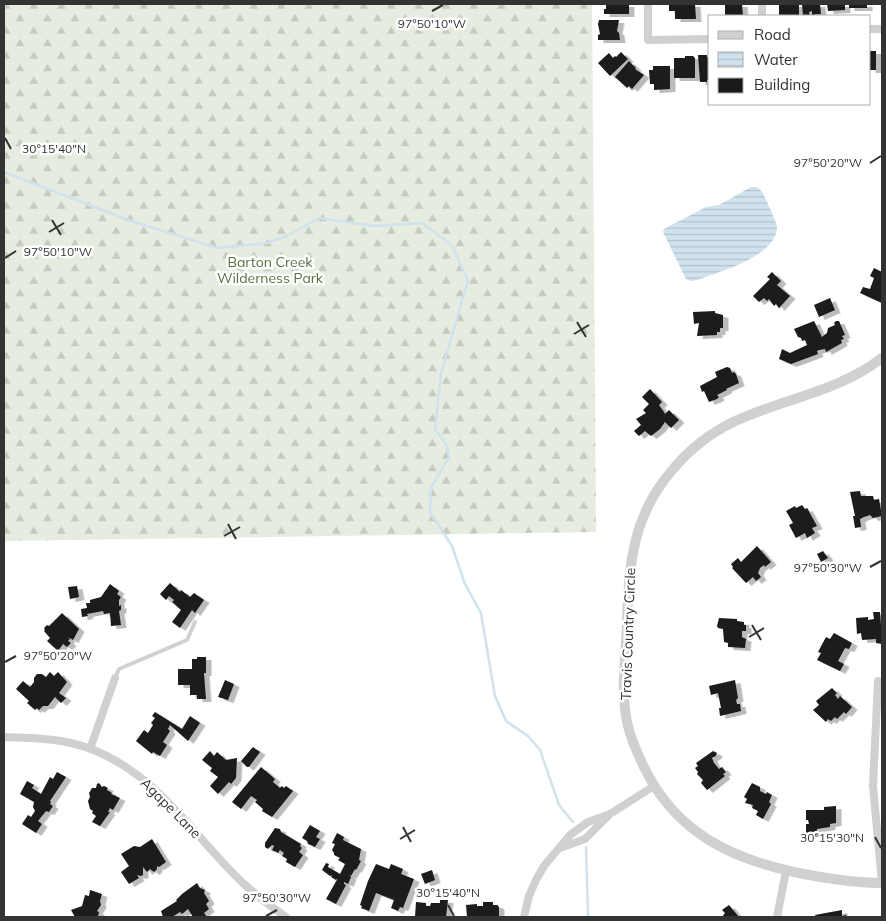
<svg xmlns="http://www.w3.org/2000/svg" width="886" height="921" viewBox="0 0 886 921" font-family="Mulish,sans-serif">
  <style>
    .forest { fill: url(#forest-firs) }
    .water { fill: url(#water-rules) }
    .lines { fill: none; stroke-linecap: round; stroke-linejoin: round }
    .stream { stroke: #cfe2ee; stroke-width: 2.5 }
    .building { fill: #1a1a1a; filter: url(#shadow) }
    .service { stroke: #d0d0d0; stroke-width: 4 }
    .minor { stroke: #d0d0d0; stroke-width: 8 }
    .tertiary { stroke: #d0d0d0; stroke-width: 10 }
    .ticks { fill: none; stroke: #333; stroke-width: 2 }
    .labels { text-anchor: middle; stroke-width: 5; stroke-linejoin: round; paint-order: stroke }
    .park-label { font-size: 14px; fill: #56703f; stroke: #fff }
    .street-label { font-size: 14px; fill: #333; stroke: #fff }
    .ticks-label { font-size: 12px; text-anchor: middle; fill: #333; stroke: #fff; stroke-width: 5; stroke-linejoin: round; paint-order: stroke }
  </style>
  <defs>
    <pattern id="forest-firs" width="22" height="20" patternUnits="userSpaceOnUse" patternTransform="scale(1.25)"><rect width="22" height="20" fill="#e6ecdf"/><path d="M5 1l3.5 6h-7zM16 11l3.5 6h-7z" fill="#c6cbc0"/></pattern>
    <pattern id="water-rules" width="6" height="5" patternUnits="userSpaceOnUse" patternTransform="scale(1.25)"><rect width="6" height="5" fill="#cfe2ee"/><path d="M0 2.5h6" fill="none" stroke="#b2c2cd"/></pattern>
    <filter id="shadow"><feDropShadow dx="5.5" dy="3" stdDeviation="0" flood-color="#0004"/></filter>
  </defs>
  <rect width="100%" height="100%" fill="#fff"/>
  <path class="forest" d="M4,4H592L596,532L4,541Z"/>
  <path class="water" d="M751,187H757C765,193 767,203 771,211C773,216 777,223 777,229C774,257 719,272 697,280L691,281L686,279L663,232L664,229L706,207L719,205Z"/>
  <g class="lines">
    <path class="stream" d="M4,172L131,221L218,248L266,243L287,236L319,218L374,226L422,223L448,242L453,248L468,281L441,373L435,429L447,446L449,457L431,488L430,512L452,546L465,584L481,613L495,696L506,721L528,736L540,750L559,805L573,822
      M586,847L588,917"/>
  </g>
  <path class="building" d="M606,4H629V14H604V9H606Z
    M669,4H695L696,19H675V11H669Z
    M725,4H742L743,16H725Z
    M779,4H799V16H779Z
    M802,4H820L821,14L812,15V11L809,12L810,16H803Z
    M827,4H845V10L828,11Z
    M849,4H867V8H849Z
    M599,20H619L617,31L619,33L620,40H598V35L600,34L598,24Z
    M870,51H876V70H870Z
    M621,52L628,59L610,76L598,63L609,53L613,58L615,56L616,57Z
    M698,55H707V57H710V80H707V82H700Z
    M685,56H693L695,58V78H674V58H685Z
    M629,61L636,68L635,69L644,75L632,89L629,86L627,88L615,77Z
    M653,66H670V89L654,90V84H650L649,70H653Z
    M874,268L882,272V303L860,293L863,287L870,289L874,278L870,276Z
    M772,272L781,281L777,285L790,296L779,308L776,304L774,306L769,299L767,301L764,298L759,302L753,296L770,279L767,277Z
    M830,298L835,310L819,317L814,305Z
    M715,311V313L723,315V328H720V332H717V335L697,336L699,323L694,324L693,312Z
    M814,321L822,337L827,333L828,328L835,325L834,323L836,321H839L845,335L842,336L844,339L841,340L842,343L826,352L825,349L819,350L817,351L818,354L791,364L779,359L782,349L790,353L807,345L805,340L802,341L801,338L798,337L794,329Z
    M727,367L730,368L732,373L734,372L736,374L739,383L726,389L727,390L717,395L719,397L717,399L709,402L704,391L702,392L700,386L717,377L715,372Z
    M650,389L662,402L659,405L664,412L665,414L669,410L679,420L671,428L665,422L660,429L651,436L645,431L639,436L634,431L641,425L636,419L646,413L643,410L649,404L642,397Z
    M860,491L861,496H873L874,500L879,499L882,516L873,518L870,515L864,517L860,519L861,527L855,528L853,516H855L850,492Z
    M802,505L805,509L807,508L817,526L812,528L815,533L807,538L805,533L796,538L789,525L793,523L786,511L795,506L796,508Z
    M757,546L771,562L765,567L764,565L760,568L758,573L761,577L756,581L753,577L746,583L732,568L733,567L731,564L738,558L741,562Z
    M823,551L828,558L821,562L817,554Z
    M170,583L180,592L181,590L190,597L194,593L204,600L195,613L192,610L180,628L172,622L181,610L172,602L174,600L169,596L166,600L160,594Z
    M110,584L119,591L117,594L121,597L119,600V606L121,605V610L119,611L121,625L111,626L110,613L104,614L103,611L87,614L88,616L82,617L81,609L87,608L86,603H90V600L101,597Z
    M77,586L79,597L70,599L68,587Z
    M873,612H880L881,625H882V644L876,643V639L862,640L861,633L857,634L856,618L868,617V620L874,619Z
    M62,613L79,629L73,640L68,637L70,639L68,641L71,643L67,647L63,644L58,651L47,641L50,638L44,631L45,630L44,628L47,625L49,626Z
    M719,618L737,619V621L744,622V625H746V631H742V637L746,639L745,648L728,647V643L724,642L723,629L718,628L717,626Z
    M834,633L852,643L849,649L845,648L838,661L844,664L840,671L817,660L821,653L818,652L826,637L830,639Z
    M197,657H206V673H204L206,699H197V695H190V685H178V669H192V659H197Z
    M50,672L54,676L58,672L67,682L59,693L66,698L61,703L55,697L48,706H43L39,710L37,708L35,710L27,703L29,701L16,689L23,681L30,687L34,682V678L37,674H42L46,677Z
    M225,680L234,684L228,700L218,697Z
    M735,680L738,698L736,700L737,704H740L741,711L720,716L719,708H721L718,693L711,695L709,686Z
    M832,688L837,693L835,695L838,699L840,696L852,707L846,714L844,712L837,719L835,717L831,721L828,719L826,722L813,710L819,705L816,701Z
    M155,712L182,729L190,716L200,723L188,741L170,725L168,729L170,731L163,742L167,745L160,756L153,752L152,754L136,741L144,730L148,733L153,725L151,723L155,718L152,716Z
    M253,747L260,752L249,767H247L241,761Z
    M210,751L214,756L217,752L226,760L237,758L236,778L231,784L229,782L218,794L210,786L218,777L210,771L212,768L202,760Z
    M713,751L717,753L716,756L712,758L714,763L719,769L722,767L726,772L723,774L725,776L707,790L701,783L703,780L697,774L698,772L695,768L698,766L696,763Z
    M261,767L275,779L273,782L280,788L282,786L284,788L286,786L293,791L272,817L262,811L263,809L255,802L257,800L251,796L241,809L232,802Z
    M57,772L66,777L50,801L51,802L50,804L53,806L49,812L46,811L38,821L42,824L36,833L22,824L28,815L31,817L35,811L33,807L34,802L20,794L27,781L34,785L32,788L41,794L50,777L53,779Z
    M99,783L102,787L104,786L108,788L107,790L112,793L111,794L120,798L113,810L110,808L108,812H110L100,826L92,822L96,816L92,813L93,811L90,809L88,801L90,797L89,793L92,788H96L97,784Z
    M752,783L760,787V791L766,794L767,792L772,795L769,802L771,804L763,819L756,815L758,811L752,808L753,805L745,803L747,799L744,797Z
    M836,806V823L830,824V827L817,829V835L806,836V824H809L808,820H806V810H824V807Z
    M310,825L320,831L316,837L320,839L315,847L308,844L307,841L302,838Z
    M275,828L280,829L281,832L301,844L300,846L302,848L299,852L303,855L295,867L286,862L287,859L282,856L284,853L280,850L278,853L272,850L274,846L272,845L268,849L265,847V843Z
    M337,833L344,837L343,840L361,849L359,860L361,861L356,870L355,869L351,876L349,874L351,877L348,884L344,882V884L346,885L336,904L326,899L338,878L336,880L331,877L332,875L330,876L322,870L326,863L329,864L328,867L340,874L345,864L338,860L340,858L334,855V853L332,850L335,844L332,843Z
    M152,839L166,862L159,867L157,866V869L154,872L150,869L147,872L143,867V875L141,876L137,875L139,878L129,884L121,872L129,866L121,854L134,846L140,847Z
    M376,864L389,869L391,864L403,869L401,874L414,879L403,908L400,907L398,911L391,908L394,900L376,893L369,911L361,908L362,906L360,905L368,881Z
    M432,870L435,880L425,884L421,874Z
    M197,883L200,888L205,890L204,893L209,901L206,904L209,909L204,913L207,917H193L188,909L182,914L180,912L172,917H163L161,911L177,901L176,900L182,894Z
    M90,890L102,894L100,901L101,905L97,911L99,912L98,917H75L71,910L82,906L85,895L89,896Z
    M440,900H448L446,917H415L416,902L426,903V906H430L431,903H440Z
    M483,902H493V905H497L499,907V917H467L466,905L477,904V906H483Z
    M729,905L739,917H722L725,913L722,910Z
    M842,910V916L846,915L847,917H816L815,915Z"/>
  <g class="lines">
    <path class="service" d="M115,678L119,669L187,640L195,622"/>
    <path class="minor" d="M648,4V40L710,39
      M762,4V16
      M870,29H882
      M878,681L873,786L882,883
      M4,737C33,738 63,738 91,749C159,775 193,836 244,884C257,896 271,907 286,917
      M90,749L115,678
      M560,848L585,839L609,815
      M524,917L529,896L536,880L544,866L570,835L588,822L610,814L654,786
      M777,917L786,871"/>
    <path class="tertiary" d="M882,358C838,392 782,399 733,422C711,433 690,449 674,468C632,515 629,564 627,624C626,654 621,686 626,716C628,732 635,748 642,763C674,833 732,860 804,874C830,879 855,883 882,883"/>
  </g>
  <path class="ticks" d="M432,11L443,5M5,138L11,149M870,163L881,156M52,220L61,235M49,232L64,223M5,258L16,251M577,322L586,337M574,334L589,325M228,524L236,539M224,536L240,527M870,567L881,561M752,625L761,640M749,637L764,628M5,662L16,656M403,827L411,842M875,837L881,848M400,839L415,830M448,905L454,916M266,916L277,910"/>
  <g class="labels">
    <g class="park-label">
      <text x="270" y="267">Barton Creek<tspan x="270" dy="16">Wilderness Park</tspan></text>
    </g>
    <g class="street-label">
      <text transform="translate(628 634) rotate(-88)" y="5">Travis Country Circle</text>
      <text transform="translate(171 808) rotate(45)" y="5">Agape Lane</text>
    </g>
  </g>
  <g class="ticks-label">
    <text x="432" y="28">97°50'10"W</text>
    <text x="54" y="153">30°15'40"N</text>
    <text x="828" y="167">97°50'20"W</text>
    <text x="58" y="256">97°50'10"W</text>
    <text x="828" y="572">97°50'30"W</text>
    <text x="58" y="660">97°50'20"W</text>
    <text x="832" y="842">30°15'30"N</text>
    <text x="448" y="897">30°15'40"N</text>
    <text x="277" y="902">97°50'30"W</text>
  </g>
  <rect width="886" height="921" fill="none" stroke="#333333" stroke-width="10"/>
  <rect x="708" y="15" width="162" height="90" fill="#ffffff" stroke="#adadad"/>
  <rect x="718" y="31" width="25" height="8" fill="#d0d0d0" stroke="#adadad"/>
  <text x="754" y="40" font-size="15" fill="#333333">Road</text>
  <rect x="718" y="52" width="25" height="15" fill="url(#water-rules)" stroke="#adadad"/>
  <text x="754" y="65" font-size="15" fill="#333333">Water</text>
  <rect x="718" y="78" width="25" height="15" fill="#1a1a1a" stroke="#adadad"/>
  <text x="754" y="90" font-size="15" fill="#333333">Building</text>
</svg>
